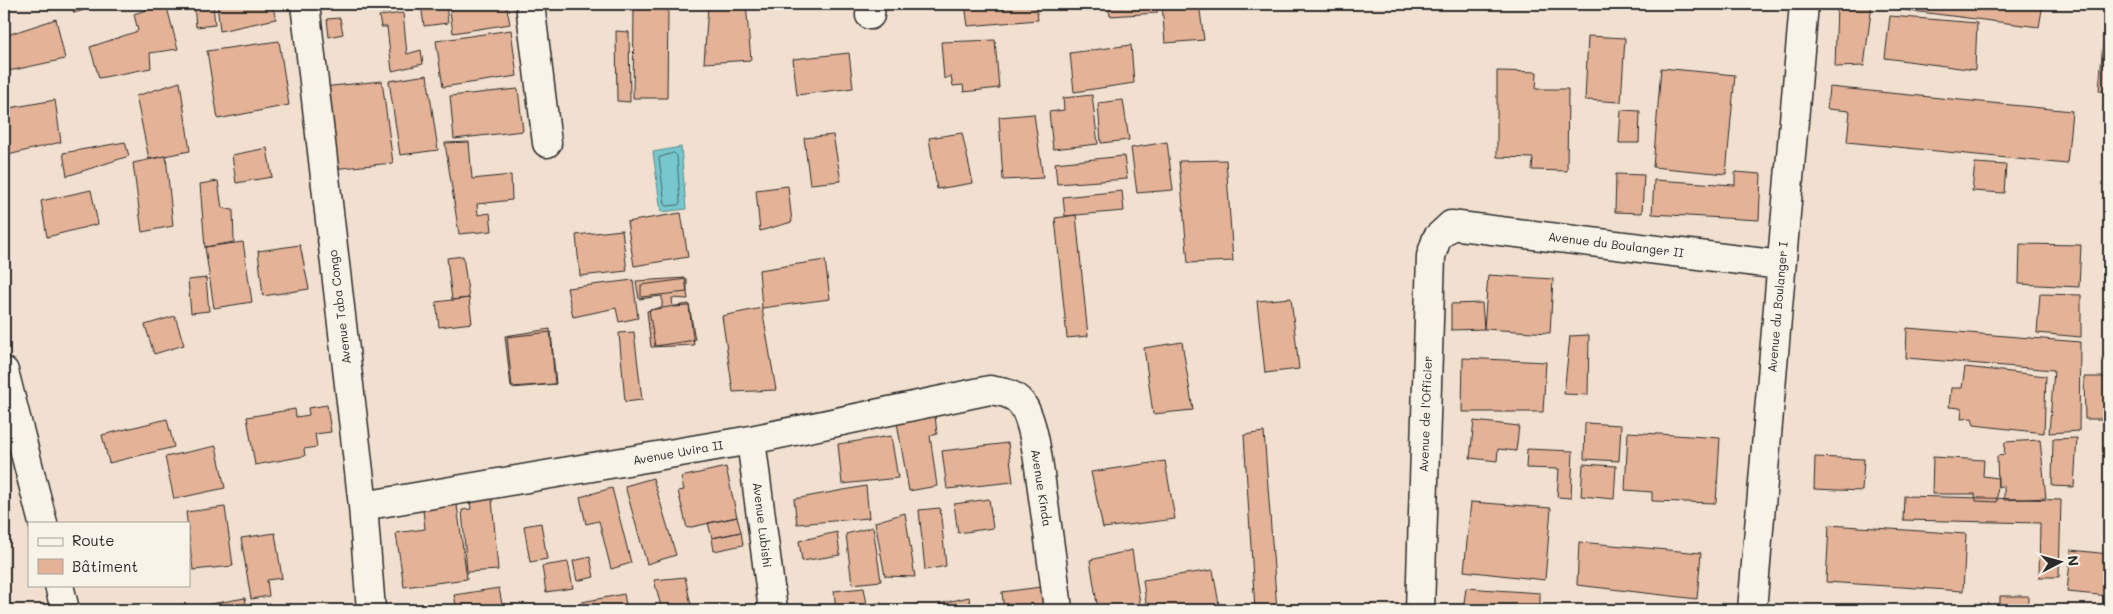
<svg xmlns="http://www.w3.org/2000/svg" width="2113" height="614" viewBox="0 0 2113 614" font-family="Mali,sans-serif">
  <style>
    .water { fill: #77c8ce; stroke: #59898d }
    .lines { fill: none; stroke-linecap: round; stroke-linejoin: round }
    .shore { stroke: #496a6c; stroke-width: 1 }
    .building { fill: #e4b296; stroke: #2b2b2b }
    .minor-casing { stroke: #2b2b2b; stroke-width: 31 }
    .minor { stroke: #f7f3e8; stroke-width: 28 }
    .labels { text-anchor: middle; stroke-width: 4; stroke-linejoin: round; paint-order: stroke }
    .street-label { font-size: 12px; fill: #2b2b2b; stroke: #f7f3e8 }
  </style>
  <rect width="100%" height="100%" fill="#f1e0cf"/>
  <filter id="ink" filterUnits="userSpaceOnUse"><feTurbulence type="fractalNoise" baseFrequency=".02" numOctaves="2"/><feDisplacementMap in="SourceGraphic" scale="10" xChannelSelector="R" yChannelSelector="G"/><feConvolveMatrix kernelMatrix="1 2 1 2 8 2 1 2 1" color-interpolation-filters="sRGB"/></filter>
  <g filter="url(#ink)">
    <path class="water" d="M681,147L686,209L661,212L653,152Z"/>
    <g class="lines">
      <path class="shore" d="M674,153L677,156L680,203L678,205L667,206L665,204L659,158Z"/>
    </g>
    <path class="building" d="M72,4H104L74,13Z
      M164,4H166L178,49L150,53L151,68L99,78L90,47L138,31L134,14Z
      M194,4H213L215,25L196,27Z
      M217,4H272L276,19L220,31Z
      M381,4H407L382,13Z
      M421,4H446L448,23L424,26Z
      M449,4H506L510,24L453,33Z
      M727,4H746L751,60L704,63L708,6Z
      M965,4H1036L1038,20L968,26Z
      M1108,4H1156L1157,13L1110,16Z
      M1162,4H1199L1204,40L1165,43Z
      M1837,4H1872L1864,66L1835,67Z
      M1906,4H2043L2039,27L1904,10Z
      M2106,4H2109V92L2099,91Z
      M634,8L668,9L667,98H633Z
      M403,13L407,54L421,50L423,64L392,71L387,27H381L379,16Z
      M1890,16L1977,23L1975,70L1885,58Z
      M340,18L343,34L329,37L327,19Z
      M56,19L65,59L4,72V36Z
      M511,30L517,76L443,87L436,41Z
      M616,31L629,32L630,102L617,101Z
      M1588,36L1625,38L1621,102L1585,100Z
      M995,40L999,88L964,92L963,85L953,86L951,76L944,79L941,42Z
      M279,41L289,105L218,119L207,51Z
      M1131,45L1134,83L1074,92L1070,53Z
      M849,53L853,88L797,95L793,59Z
      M1661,68L1735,75L1726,174L1653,167Z
      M1497,71L1537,72L1536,89H1568L1567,171L1532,170L1533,158L1497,157Z
      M427,75L438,150L400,155L389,81Z
      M382,81L393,163L332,169L322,87Z
      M180,82L190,151L149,159L136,96Z
      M1829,87L2072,111L2067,164L1847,142L1850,111L1827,109Z
      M518,89L523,131L454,139L450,96Z
      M1092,95L1098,144L1053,149L1049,112L1064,110L1063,98Z
      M55,100L61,142L4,156V109Z
      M1123,100L1129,140L1101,143L1098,103Z
      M1621,110L1640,111L1639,143H1619Z
      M1034,114L1043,178L1003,180L999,117Z
      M962,133L973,183L937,189L929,138Z
      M833,135L841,181L810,184L804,138Z
      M125,142L129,156L67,176L63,153Z
      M469,142L472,179L511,175L512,200L477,204L478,215L490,213L492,231L459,234L445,143Z
      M1167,142L1173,190L1137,193L1131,148Z
      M267,148L272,177L236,183L232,155Z
      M166,156L173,226L142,232L133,163Z
      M1124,156L1127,179L1057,184L1055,163Z
      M1226,160L1233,261L1188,263L1179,161Z
      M1975,163L2006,165L2004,193L1972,191Z
      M1735,172L1761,174L1759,220L1652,214L1654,180L1735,185Z
      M1616,174L1644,175L1642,213L1615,212Z
      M218,181L222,208L233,210L234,242L205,247L200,184Z
      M788,186L792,222L760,231L756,190Z
      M91,190L98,224L47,237L41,201Z
      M1122,191L1124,211L1065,216L1063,197Z
      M681,213L688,257L634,266L627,222Z
      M1076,215L1088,336L1067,338L1055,218Z
      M622,230L627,271L580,276L576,235Z
      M243,242L252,302L214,308L205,247Z
      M2020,244L2081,245L2079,287L2019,284Z
      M300,245L309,289L263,296L258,251Z
      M463,256L469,298L452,300L447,258Z
      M825,260L830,299L762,308L759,270Z
      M1488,275L1553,279L1550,333L1484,329Z
      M206,278L209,311L191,313L188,280Z
      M685,278L688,299L672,298L673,307L689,306L694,345L651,347L647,311L662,307V296L639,299L636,281Z
      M687,279V292L641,297V285Z
      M633,280L638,318L619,322L616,308L573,317L567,288Z
      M2040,294L2081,295V337L2037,333Z
      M469,298L472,323L439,327L436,302Z
      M1291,298L1299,369L1265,373L1257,301Z
      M1482,303L1484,329L1451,330V304Z
      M689,304L695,340L655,346L649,310Z
      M762,308L776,390L733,392L722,316Z
      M175,316L184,345L154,354L145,325Z
      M1907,328L2080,342L2079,431L2049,433L2054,370L1906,358Z
      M550,329L555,384L511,387L505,336Z
      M551,332L556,384L512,388L507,337Z
      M634,332L642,400L625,402L619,333Z
      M1589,335L1588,395L1564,394L1570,336Z
      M1182,342L1193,410L1153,414L1144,348Z
      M1463,358L1546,362L1543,412H1462Z
      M1965,367L2046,376L2044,433L1974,425L1972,418L1961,419L1962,408L1949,407L1951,388H1962Z
      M2084,377H2108L2109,451H2103V419H2085Z
      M327,405L331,432L315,434L317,447L304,449L305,456L255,465L247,417L295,409L296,417L309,415L308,408Z
      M935,415L937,434L930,436L937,486L909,491L897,423Z
      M167,419L174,447L109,463L102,435Z
      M1474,421L1519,426L1516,451L1498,449L1497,461L1470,458Z
      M1585,423L1621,425L1619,461L1584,459Z
      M1264,432L1277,610H1255L1244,435Z
      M1628,432L1720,438L1716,503L1652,501V492L1625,490Z
      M891,436L898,478L842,484L838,444Z
      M2077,438L2074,487L2052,486L2053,439Z
      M2040,440L2046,498L2004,500V485L1998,487L1997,456L2004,455L2005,442Z
      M1008,443L1013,482L947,489L942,451Z
      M216,446L225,488L174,499L165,457Z
      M1527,449L1573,451L1571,498L1557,497L1559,469L1526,468Z
      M1815,457L1864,459L1862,491L1814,489Z
      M1933,457L1984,460L1983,476L1998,478L1997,502L1976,501L1975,494H1932Z
      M1165,461L1175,519L1103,528L1091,472Z
      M1583,464L1616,466L1614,499L1581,496Z
      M726,467L737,517L687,528L678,491L684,490L681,477Z
      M653,478L676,555L647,564L625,486Z
      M866,486L869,518L797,524L794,499Z
      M612,488L631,563L611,569L599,521L586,524L580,497Z
      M1904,496L2061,500L2059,577H2039L2040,523L1903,520Z
      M492,499L498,570L467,572L462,510L471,509L470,501Z
      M989,499L993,528L958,533L954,504Z
      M1471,502L1551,508L1545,580L1464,571Z
      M457,505L467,579L404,587L396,533L425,529L423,510Z
      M225,507L233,566L193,570L186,512Z
      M940,508L946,566L925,570L919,510Z
      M905,513L915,577L885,576L875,522Z
      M737,517L741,532L712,538L708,523Z
      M541,523L547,559L530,562L524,526Z
      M1829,525L1966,534L1963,591L1826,582Z
      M873,527L881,581L852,584L846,534Z
      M741,532L743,545L714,551L712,538Z
      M837,532L840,555L802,561L799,541Z
      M275,533L282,578L267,580L269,596L251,599L241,538Z
      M1579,542L1701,553L1697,599L1577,585Z
      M1132,550L1141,610H1098L1090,560Z
      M2071,550L2109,554V596L2067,592Z
      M590,557L594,577L577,581L573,561Z
      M568,562L573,588L546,592L542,566Z
      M1213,570L1220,610H1147L1143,580Z
      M685,577L692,610H662L654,580Z
      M1041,587L1045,610H1004L1002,592Z
      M499,588L503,610H485V608L457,610L454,595Z
      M864,588L867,604L881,603L882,610H836L834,591Z
      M1466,588L1540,593V610H1463Z
      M624,594L627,610H583L582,602Z
      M2000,596H2028V610H2000Z
      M969,597L971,610H940L939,604Z
      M245,598L247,610H188V608Z"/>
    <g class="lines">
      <g class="minor-casing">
        <path id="minor" d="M305,4L363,506L371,610
          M530,4L547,143
          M870,15L871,4
          M4,371L43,523
          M751,440L773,610
          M363,506L751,440L990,390C1002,392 1013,393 1021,403C1036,421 1040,479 1044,504C1049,539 1054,575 1058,610
          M59,585L65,610
          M1420,610L1431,256L1437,238L1451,225L1781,265
          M1752,610L1804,4"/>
      </g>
      <use href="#minor" class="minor"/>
    </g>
  </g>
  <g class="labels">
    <g class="street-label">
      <text transform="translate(1616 245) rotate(7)" y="4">Avenue du Boulanger II</text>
      <text transform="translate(340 307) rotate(-97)" y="4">Avenue Taba Congo</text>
      <text transform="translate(1778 307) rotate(-85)" y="4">Avenue du Boulanger I</text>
      <text transform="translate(1426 414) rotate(-88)" y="4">Avenue de l'Officier</text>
      <text transform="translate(678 453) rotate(-10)" y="4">Avenue Uvira II</text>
      <text transform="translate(1041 488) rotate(81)" y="4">Avenue Kinda</text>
      <text transform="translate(762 525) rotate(83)" y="4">Avenue Lubishi</text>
    </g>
  </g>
  <rect width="2113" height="614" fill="none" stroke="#f7f3e8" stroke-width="20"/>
  <rect x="10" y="10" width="2093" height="594" fill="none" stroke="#2b2b2b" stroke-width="2" filter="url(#ink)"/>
  <rect x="28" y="522" width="162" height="65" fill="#f7f3e8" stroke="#a5a39c"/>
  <rect x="38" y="538" width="25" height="8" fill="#f7f3e8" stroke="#a5a39c"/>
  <text x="72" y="546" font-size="15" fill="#2b2b2b">Route</text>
  <rect x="38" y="559" width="25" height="15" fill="#e4b296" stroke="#a5a39c"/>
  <text x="72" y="572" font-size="15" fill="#2b2b2b">Bâtiment</text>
  <g transform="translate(2060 562) rotate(84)" stroke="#f7f3e8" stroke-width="4" paint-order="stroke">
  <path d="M0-4L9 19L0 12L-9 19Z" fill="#2b2b2b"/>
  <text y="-8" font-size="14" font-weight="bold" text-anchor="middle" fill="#2b2b2b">N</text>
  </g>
</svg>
